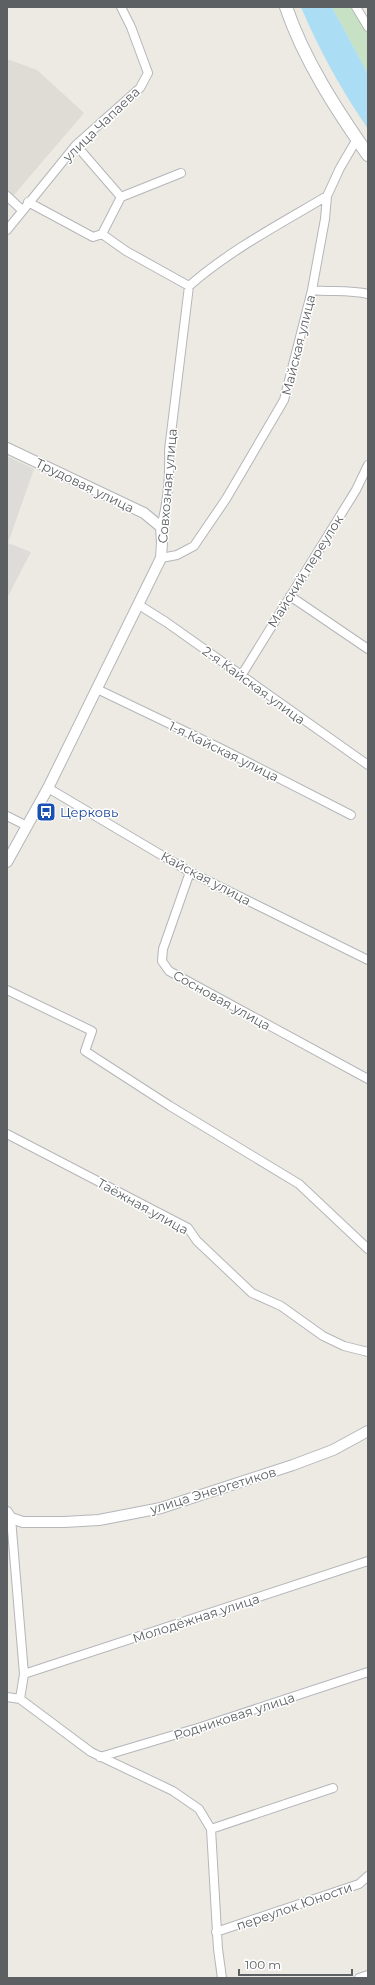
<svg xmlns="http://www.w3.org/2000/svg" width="375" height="1985" viewBox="0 0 375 1985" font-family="Montserrat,sans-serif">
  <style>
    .industrial { fill: #dedcd8 }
    .education { fill: #dfdbd5 }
    .green { fill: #c6e1c3 }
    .water { fill: #abddf5 }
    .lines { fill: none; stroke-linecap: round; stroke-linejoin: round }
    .minor-casing { stroke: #b4b6b9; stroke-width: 10 }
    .tertiary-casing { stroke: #b4b6b9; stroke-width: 12 }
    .secondary-casing { stroke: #b3b7ba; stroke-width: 14 }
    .minor { stroke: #fff; stroke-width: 8 }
    .tertiary { stroke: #fff; stroke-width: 10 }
    .secondary { stroke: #fff; stroke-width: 12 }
    .labels { text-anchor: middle; stroke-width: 3; stroke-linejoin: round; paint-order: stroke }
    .street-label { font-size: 13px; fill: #5c6063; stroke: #fff }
    .transit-label { font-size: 13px; fill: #164399; stroke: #fff; text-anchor: start }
  </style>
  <rect width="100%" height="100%" fill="#edeae4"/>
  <path class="industrial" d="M7,456L34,469L8,543L31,552L7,598Z"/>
  <path class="education" d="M7,59L37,70L84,113L13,196L7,191Z"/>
  <path class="green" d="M332,7H356L368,27V74Z"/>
  <path class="water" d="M301,7H332L368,74V129C342,91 319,50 301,7Z"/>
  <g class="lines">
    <g class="minor-casing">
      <path id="minor" d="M356,7L368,27
        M76,145L121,197L102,234L126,251L189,286
        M7,196L22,210
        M121,197L181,173
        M28,202L93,237L102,234
        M7,230L76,145L140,88L148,73L131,27L121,7
        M312,290C330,292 350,290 368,294
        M161,527C168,501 170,477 169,450L189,286C230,250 280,224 327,196
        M161,558L177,555L194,546L226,499L284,400L312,290L325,219L327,196L340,168L357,139
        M290,596L368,649
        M139,605L166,622L368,765
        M241,676L356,490L368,465
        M97,689L220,748L351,815
        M48,788L190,872L368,960
        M7,816L27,826
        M190,872L163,949L162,961L169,971L368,1079
        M7,990L92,1031L85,1051L170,1106L299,1184L368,1249
        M7,1134L188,1228L197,1241L252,1293L281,1306L323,1336L344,1346L368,1352
        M11,1518L24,1674L20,1699
        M24,1674L368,1561
        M7,1697L20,1699
        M20,1699L91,1752L173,1791L199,1809L211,1829L218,1949L222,1978
        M100,1757L201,1727L368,1672
        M211,1829L333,1788
        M216,1932L359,1884L368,1876
        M359,1978L368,1975"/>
    </g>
    <g class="tertiary-casing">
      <path id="tertiary" d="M7,448L144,513L161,527L162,542L161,558L48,788L7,862
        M7,1512L11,1518L23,1522H64L99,1520L161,1508L293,1465L333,1450L368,1431"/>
    </g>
    <g class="secondary-casing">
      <path id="secondary" d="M286,7C304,60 336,109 368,155"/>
    </g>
    <use href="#minor" class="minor"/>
    <use href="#tertiary" class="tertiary"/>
    <use href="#secondary" class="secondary"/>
  </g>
  <defs>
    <g id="bus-square" transform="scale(1)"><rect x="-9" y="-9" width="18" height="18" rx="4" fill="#1a4fb4" stroke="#fff"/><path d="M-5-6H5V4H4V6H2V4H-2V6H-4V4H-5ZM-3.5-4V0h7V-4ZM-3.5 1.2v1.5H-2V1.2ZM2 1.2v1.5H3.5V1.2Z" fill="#fff"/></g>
  </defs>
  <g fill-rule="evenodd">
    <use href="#bus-square" x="46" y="812"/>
  </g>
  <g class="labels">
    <g class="street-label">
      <text transform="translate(101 124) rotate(-44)" y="5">улица Чапаева</text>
      <text transform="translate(298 345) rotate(-76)" y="5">Майская улица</text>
      <text transform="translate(85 485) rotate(26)" y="5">Трудовая улица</text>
      <text transform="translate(167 486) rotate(-85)" y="5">Совхозная улица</text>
      <text transform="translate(305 571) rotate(-58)" y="5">Майский переулок</text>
      <text transform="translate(254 685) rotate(36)" y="5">2-я Кайская улица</text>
      <text transform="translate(224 751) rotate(26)" y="5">1-я Кайская улица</text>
      <text transform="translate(206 878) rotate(28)" y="5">Кайская улица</text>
      <text transform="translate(222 1000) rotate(29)" y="5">Сосновая улица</text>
      <text transform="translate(143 1206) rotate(29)" y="5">Таёжная улица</text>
      <text transform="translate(213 1490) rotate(-17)" y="5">улица Энергетиков</text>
      <text transform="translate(196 1618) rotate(-18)" y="5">Молодёжная улица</text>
      <text transform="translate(234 1716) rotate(-18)" y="5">Родниковая улица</text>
      <text transform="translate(294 1906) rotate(-19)" y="5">переулок Юности</text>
    </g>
    <g class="transit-label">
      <text x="60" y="817">Церковь</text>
    </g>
  </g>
  <rect width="375" height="1985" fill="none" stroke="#5c6063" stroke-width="16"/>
  <path d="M239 1969v6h113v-6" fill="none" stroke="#5c6063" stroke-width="2"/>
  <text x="245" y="1969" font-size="12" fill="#5c6063" stroke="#ffffff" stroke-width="3" paint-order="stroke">100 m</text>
</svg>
